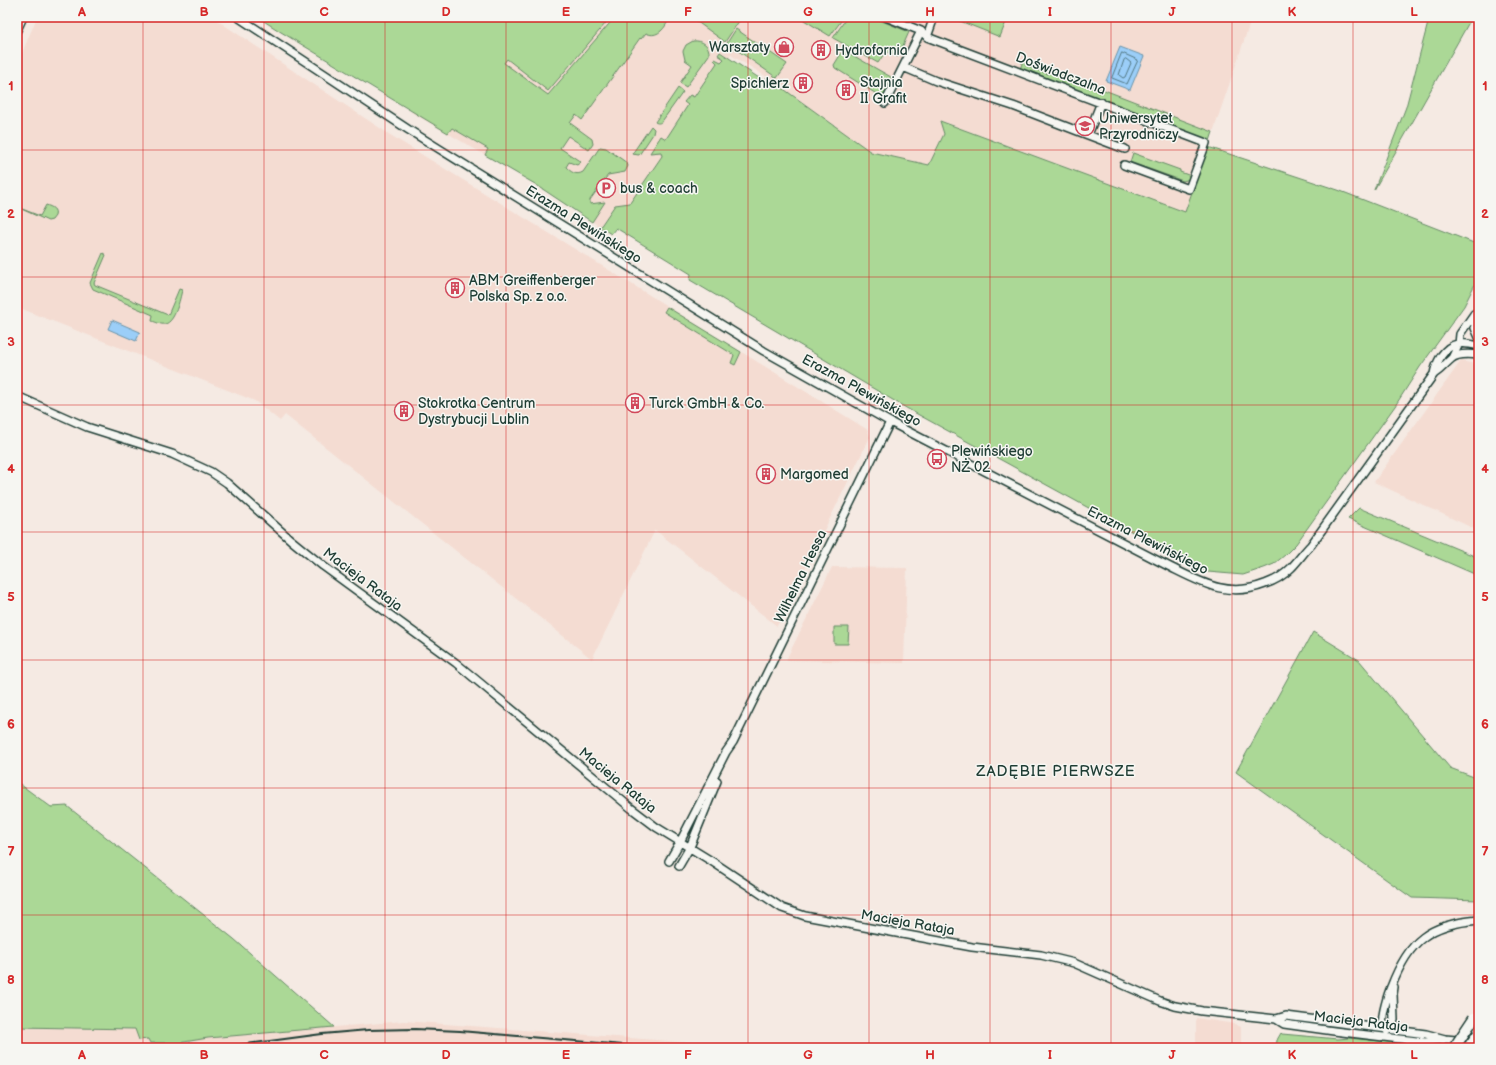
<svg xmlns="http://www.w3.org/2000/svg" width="1496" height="1065" viewBox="0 0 1496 1065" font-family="'Balsamiq Sans',sans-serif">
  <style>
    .built { fill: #f4dcd2 }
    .green { fill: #abd896; stroke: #658a65 }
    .water { fill: #9bcef8; stroke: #6994aa }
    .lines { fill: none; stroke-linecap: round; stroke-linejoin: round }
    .shore { stroke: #517782; stroke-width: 1 }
    .street-casing { stroke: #1f3d34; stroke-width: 10 }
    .street { stroke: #f6f6f2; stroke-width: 7 }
    .rail { stroke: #1f3d34; stroke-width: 2 }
    .secondary-bridge-casing { stroke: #1f3d34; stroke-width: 13; stroke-linecap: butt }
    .secondary-bridge { stroke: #f6f6f2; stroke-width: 10 }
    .grid { fill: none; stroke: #d62828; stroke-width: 1; stroke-opacity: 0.55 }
    .labels { text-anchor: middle; stroke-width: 3; stroke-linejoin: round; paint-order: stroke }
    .poi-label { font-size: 14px; fill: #1f3d34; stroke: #f6f6f2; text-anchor: start }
    .street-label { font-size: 14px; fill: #1f3d34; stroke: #f6f6f2 }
    .neighbourhood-label { font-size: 15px; letter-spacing: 1px; fill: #1f3d34; stroke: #f6f6f2 }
    .neatline { fill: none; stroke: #d62828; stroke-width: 1.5 }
    .grid-label { font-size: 13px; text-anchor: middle; font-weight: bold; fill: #d62828 }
  </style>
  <rect width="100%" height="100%" fill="#f5eae3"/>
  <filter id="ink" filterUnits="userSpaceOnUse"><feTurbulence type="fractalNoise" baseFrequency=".025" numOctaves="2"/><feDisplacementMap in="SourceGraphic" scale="8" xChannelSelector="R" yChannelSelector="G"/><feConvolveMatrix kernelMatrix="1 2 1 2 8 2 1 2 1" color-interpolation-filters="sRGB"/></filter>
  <g filter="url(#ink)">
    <path class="built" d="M37,17H212L395,138L868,430L870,437L777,626L655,530L592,659L285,415L280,421L255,401L17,307V65Z
      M489,17H1252L1186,212L941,121L944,134L929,165L871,152L767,77L731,55L611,234L535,184L411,112Z
      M1461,361L1479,365V531L1374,482Z
      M832,567L907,568L904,663L786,660Z
      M1196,1018L1235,1024L1241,1027V1048H1196Z
      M404,1021L762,1048H17V1027L135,1029L148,1039L150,1043H178L208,1038Z"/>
    <path class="green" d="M260,17H611L548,91L507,59L504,63L548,95L615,17H666L667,23C663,31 655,38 646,33L641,39L640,38L582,120L576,115L570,123L592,139L593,144L589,150L568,136L560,148L581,162L577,165L569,162L566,167C571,172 576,176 583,172L600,147L606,148L627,163L628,166L625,172L608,175L590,200V204L605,202L592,222L535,184L485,155L488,149L452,128L448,133L281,32L259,18Z
      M698,17H739L741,18L725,42L696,21Z
      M799,17H844L830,36Z
      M847,17H872L909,32L898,57L888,52L884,54L878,63L833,38Z
      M950,17H1008L1000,37Z
      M1424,17H1472L1374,190L1406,107L1429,19Z
      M736,29L787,64L777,78L727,43Z
      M693,41C702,40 710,45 709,55L686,87L680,83L692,65L685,60L683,51L686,45Z
      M720,52L765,82L767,77L871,152L929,165L944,134L940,121L1185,212L1208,147L1338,190L1479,245V276L1464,306L1420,367L1395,406L1296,544L1285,555L1274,564L1264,568L1243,575L1208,572L1169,552L908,409L690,280L691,274L616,228L611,234L600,227L615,205L630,203L662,156L661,152L650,153L661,136L666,139L688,105L684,102L690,95L694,97L717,63L714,60L715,59L721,62L724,59L718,55Z
      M842,52H847L891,77L893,81C889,89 887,98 878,95L835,68L834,65Z
      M1027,60L1025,65L1048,74L1050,69L1213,132L1210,141L1020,69L1023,61Z
      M678,88L683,92L663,120C661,123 658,124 655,122Z
      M651,126L654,129L653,134L639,155L632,154Z
      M1133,153L1180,170V172L1191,176L1190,179L1183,181L1130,162Z
      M46,205C52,207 57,209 55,216L52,220L48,221L17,207L40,216Z
      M103,253L106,255L94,283L95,285L168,315L179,289L182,290C180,299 175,322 165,324C161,325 156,322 152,321L153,315L93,289L90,283Z
      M667,307L741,352L735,365L731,363L734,355L664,312Z
      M1359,508L1479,558V576L1348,519Z
      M834,627H849L848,644H834Z
      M1313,632L1359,660L1450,768L1479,779V900L1412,898L1236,772Z
      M17,782L51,807L67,806L234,939L334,1027L208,1038L178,1043H150L148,1039L139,1040L135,1029L17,1027Z
      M1281,1033L1282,1034L1338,1039L1349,1038L1431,1046L1430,1048H1276L1277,1040Z"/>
    <path class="water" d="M1120,47L1144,56L1130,90L1106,81Z
      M112,320L140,332L136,341L108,329Z"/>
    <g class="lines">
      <path class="shore" d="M1122,53L1138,60L1127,84L1112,78Z
        M1126,59L1131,63L1125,77L1123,78L1119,75L1124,60Z"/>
      <g class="street-casing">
        <path id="street" d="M238,17L409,130L764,351L890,422L1172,568C1204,584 1229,598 1265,584C1274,581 1284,575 1291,568C1298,561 1304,552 1311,545L1434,374C1442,369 1444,365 1451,359C1457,353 1471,354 1479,355
          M886,17L921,31L924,34
          M934,17L927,37L1206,143L1189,189L1124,165
          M17,30L23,17
          M903,67L936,81L1013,106L1088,135L1101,102
          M885,103L921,31
          M1088,135L1125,149
          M1474,314L1475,328L1479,337
          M1452,358L1459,344L1460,334L1474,314
          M1434,374C1435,367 1437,363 1441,356C1452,341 1462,342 1479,346
          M17,396L87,427L172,454L211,472L227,483L291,540L323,566L456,663L631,808L656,827L713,862L782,908L805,916L972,947L1041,955L1074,963L1160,1001L1175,1006L1202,1011L1276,1019L1286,1016L1426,1034L1445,1039L1479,1042
          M669,861L680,842L726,752L733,742L890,422
          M679,866L690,847L717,781
          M1276,1019L1284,1024L1334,1031L1425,1042L1443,1040
          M1387,1030L1393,1024L1394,1020L1393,994L1394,987
          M1387,1031C1386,1028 1384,1026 1383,1023C1381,1016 1388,994 1391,987C1409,940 1429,924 1479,920"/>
      </g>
      <use href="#street" class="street"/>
      <path class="rail" d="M217,1048L322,1034L368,1030L415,1029L460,1031L658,1048"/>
      <g class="secondary-bridge-casing">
        <path id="secondary-bridge" d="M1454,1048L1474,1018
          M1468,1048L1479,1033"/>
      </g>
      <use href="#secondary-bridge" class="secondary-bridge"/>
    </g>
  </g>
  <path class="grid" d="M143,17V1048M264,17V1048M385,17V1048M506,17V1048M627,17V1048M748,17V1048M869,17V1048M990,17V1048M1111,17V1048M1232,17V1048M1353,17V1048M17,150H1479M17,277H1479M17,405H1479M17,532H1479M17,660H1479M17,788H1479M17,915H1479"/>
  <defs>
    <g id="shop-ring" transform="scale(1)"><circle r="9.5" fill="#f6f6f2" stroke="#d1495b" stroke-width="1.5"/><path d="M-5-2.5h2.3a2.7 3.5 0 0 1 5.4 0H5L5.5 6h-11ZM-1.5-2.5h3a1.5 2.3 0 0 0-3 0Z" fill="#d1495b"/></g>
    <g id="building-ring" transform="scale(1)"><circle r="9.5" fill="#f6f6f2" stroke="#d1495b" stroke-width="1.5"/><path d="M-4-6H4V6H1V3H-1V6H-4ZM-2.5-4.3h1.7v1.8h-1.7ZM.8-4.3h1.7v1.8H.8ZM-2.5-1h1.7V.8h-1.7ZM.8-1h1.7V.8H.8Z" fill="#d1495b"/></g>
    <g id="university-ring" transform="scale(1)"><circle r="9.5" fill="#f6f6f2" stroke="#d1495b" stroke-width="1.5"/><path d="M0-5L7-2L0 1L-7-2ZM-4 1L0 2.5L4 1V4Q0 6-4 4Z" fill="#d1495b"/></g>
    <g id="parking-ring" transform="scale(1)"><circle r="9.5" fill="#f6f6f2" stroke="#d1495b" stroke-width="1.5"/><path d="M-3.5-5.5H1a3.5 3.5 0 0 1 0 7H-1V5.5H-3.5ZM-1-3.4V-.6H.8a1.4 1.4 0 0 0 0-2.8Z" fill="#d1495b"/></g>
    <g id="bus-ring" transform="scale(1)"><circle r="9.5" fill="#f6f6f2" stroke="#d1495b" stroke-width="1.5"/><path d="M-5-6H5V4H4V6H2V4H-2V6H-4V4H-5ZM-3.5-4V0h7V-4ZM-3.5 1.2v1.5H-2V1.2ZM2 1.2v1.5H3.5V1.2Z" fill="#d1495b"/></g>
  </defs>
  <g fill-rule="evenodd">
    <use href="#shop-ring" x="784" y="47"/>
    <use href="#building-ring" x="821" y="50"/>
    <use href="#building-ring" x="803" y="83"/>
    <use href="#building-ring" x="846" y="90"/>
    <use href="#university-ring" x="1085" y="126"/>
    <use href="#parking-ring" x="606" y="188"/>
    <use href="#building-ring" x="455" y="288"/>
    <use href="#building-ring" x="635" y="403"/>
    <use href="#building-ring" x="404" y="411"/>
    <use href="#bus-ring" x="937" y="459"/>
    <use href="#building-ring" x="766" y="474"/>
  </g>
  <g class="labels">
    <g class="poi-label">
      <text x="770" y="52" text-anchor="end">Warsztaty</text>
      <text x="835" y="55">Hydrofornia</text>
      <text x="860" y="87">Stajnia<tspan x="860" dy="16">II Grafit</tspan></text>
      <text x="789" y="88" text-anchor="end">Spichlerz</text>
      <text x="1099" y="123">Uniwersytet<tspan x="1099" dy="16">Przyrodniczy</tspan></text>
      <text x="620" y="193">bus &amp; coach</text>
      <text x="469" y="285">ABM Greiffenberger<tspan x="469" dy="16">Polska Sp. z o.o.</tspan></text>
      <text x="418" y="408">Stokrotka Centrum<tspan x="418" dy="16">Dystrybucji Lublin</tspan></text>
      <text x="649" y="408">Turck GmbH &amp; Co.</text>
      <text x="951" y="456">Plewińskiego<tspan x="951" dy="16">NŻ 02</tspan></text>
      <text x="780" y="479">Margomed</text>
    </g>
    <g class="street-label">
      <text transform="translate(1061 73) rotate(21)" y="5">Doświadczalna</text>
      <text transform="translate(584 224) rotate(32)" y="5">Erazma Plewińskiego</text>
      <text transform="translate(862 390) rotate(29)" y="5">Erazma Plewińskiego</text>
      <text transform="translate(1148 540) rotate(27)" y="5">Erazma Plewińskiego</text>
      <text transform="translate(800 576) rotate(-64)" y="5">Wilhelma Hessa</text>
      <text transform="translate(363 579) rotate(37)" y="5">Macieja Rataja</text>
      <text transform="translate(618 780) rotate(39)" y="5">Macieja Rataja</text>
      <text transform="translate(908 922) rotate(10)" y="5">Macieja Rataja</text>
      <text transform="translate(1361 1021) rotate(7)" y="5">Macieja Rataja</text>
    </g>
    <g class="neighbourhood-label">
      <text x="1056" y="776">ZADĘBIE PIERWSZE</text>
    </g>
  </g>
  <rect width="1496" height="1065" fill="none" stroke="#f6f6f2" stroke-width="44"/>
  <rect x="22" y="22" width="1452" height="1021" class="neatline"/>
  <g class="grid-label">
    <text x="82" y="16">A</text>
    <text x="204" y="16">B</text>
    <text x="324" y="16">C</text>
    <text x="446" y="16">D</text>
    <text x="566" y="16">E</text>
    <text x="688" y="16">F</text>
    <text x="808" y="16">G</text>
    <text x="930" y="16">H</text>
    <text x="1050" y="16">I</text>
    <text x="1172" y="16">J</text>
    <text x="1292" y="16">K</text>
    <text x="1414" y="16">L</text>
    <text x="11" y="90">1</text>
    <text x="1485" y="90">1</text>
    <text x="11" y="218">2</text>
    <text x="1485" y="218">2</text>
    <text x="11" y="346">3</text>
    <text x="1485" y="346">3</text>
    <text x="11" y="473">4</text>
    <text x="1485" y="473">4</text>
    <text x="11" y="601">5</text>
    <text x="1485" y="601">5</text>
    <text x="11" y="728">6</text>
    <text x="1485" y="728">6</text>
    <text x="11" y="856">7</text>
    <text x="1485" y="856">7</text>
    <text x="11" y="984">8</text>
    <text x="1485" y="984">8</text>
    <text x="82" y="1059">A</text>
    <text x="204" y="1059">B</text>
    <text x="324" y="1059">C</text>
    <text x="446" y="1059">D</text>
    <text x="566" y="1059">E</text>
    <text x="688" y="1059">F</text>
    <text x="808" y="1059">G</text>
    <text x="930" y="1059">H</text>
    <text x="1050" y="1059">I</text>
    <text x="1172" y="1059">J</text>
    <text x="1292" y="1059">K</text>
    <text x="1414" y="1059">L</text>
  </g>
</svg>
